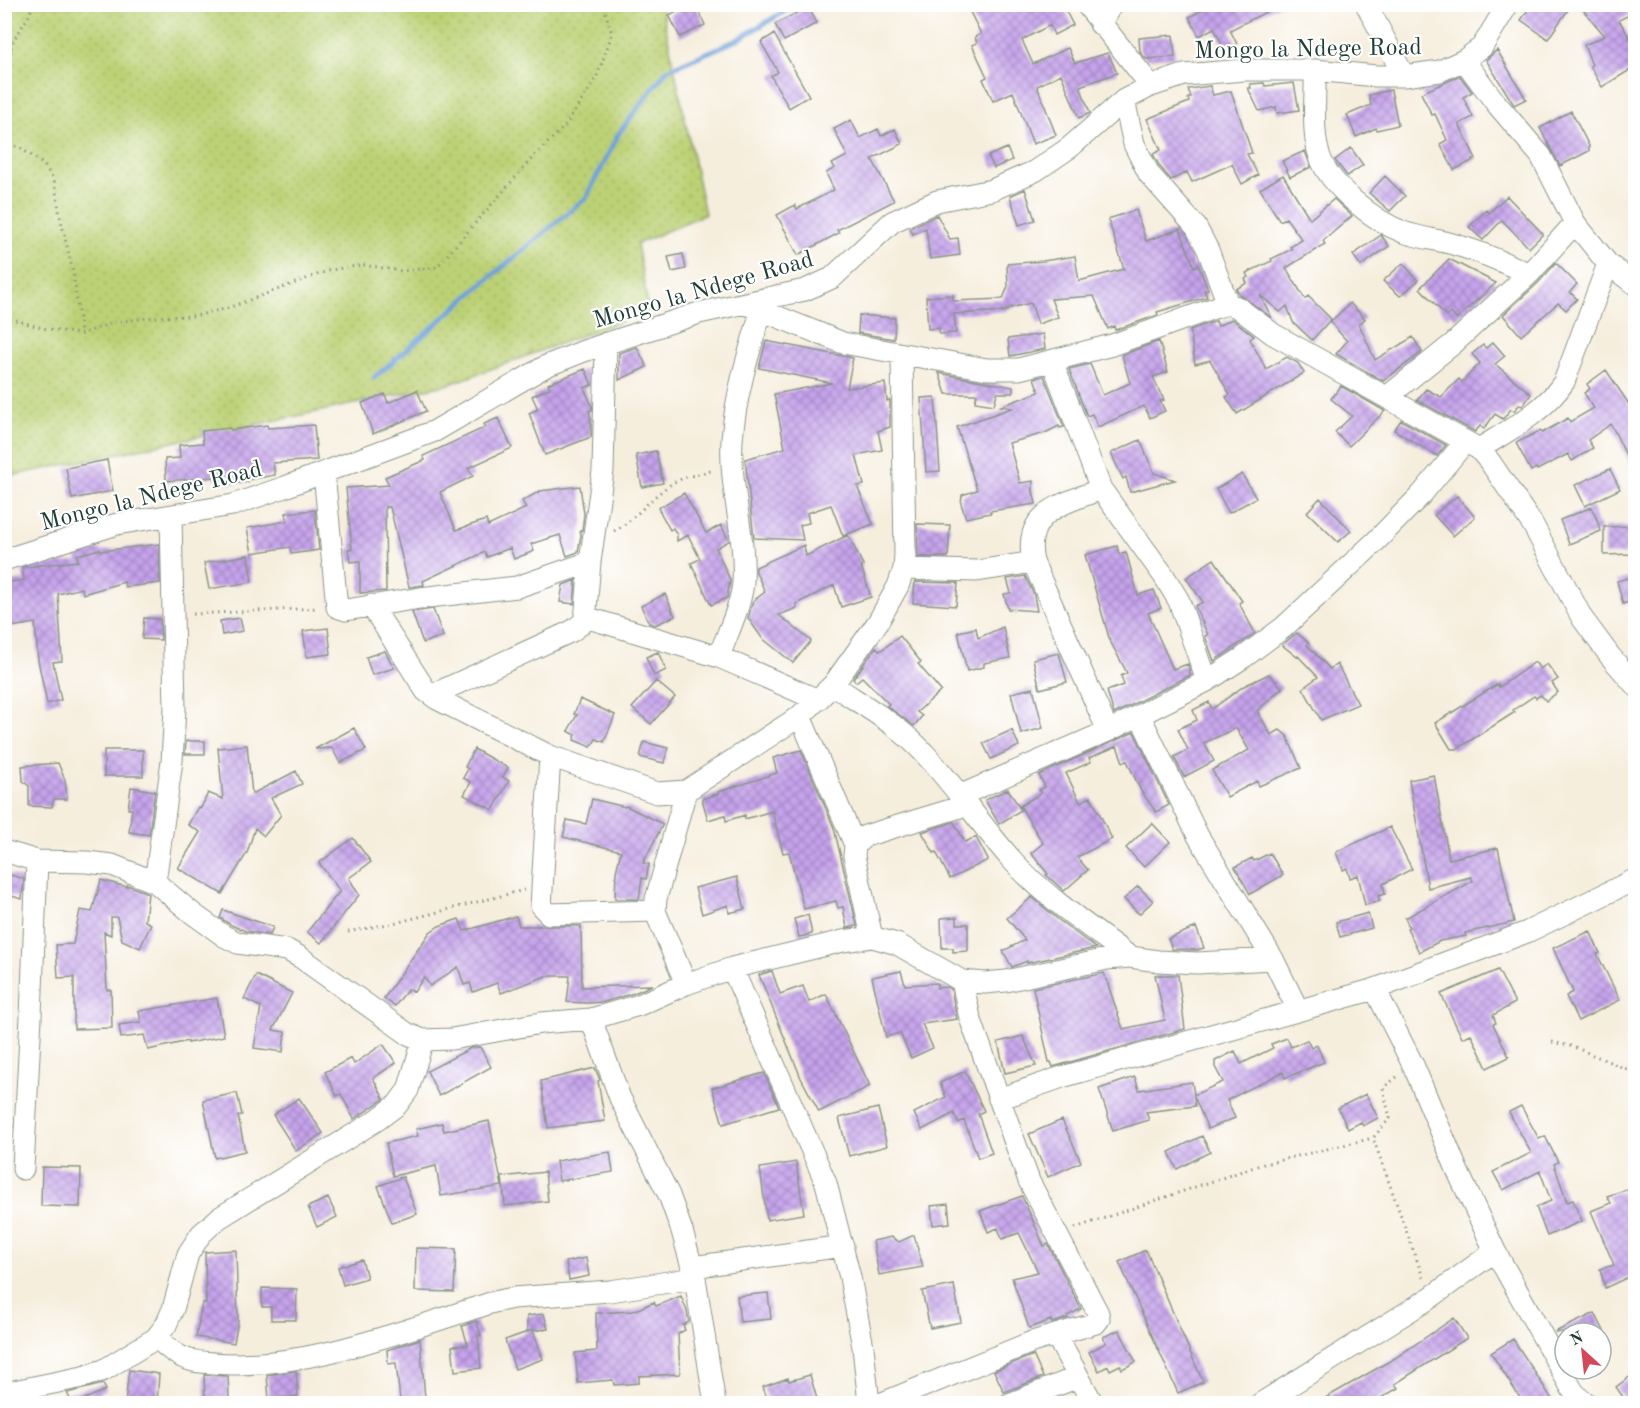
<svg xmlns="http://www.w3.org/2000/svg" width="1640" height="1408" viewBox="0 0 1640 1408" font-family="'Old Standard TT',serif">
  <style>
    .grass { fill: url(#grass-dots); stroke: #6e8754; stroke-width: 1.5 }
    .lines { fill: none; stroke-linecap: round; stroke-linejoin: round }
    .stream { stroke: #6ea0d9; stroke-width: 5 }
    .building { fill: url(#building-cross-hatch) }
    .minor-casing { stroke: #8a9688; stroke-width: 23 }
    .path { stroke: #8a9688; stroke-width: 3; stroke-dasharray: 1.5 4.5; stroke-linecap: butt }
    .minor { stroke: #fff; stroke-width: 21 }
    .labels { text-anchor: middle; stroke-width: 4.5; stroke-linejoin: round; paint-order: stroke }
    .street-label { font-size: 24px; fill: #1f3d34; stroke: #fff }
  </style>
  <defs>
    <pattern id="grass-dots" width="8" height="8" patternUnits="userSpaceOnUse" patternTransform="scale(1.5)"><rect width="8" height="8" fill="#bcd175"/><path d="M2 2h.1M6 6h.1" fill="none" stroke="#a1b466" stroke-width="1.8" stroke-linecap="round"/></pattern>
    <pattern id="building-cross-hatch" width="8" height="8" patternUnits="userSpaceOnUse" patternTransform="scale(1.5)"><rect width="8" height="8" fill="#c6a3ec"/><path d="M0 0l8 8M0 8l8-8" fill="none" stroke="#a086c0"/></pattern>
  </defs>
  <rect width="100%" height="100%" fill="#fff"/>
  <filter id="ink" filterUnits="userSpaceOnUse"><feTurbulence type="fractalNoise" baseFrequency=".0167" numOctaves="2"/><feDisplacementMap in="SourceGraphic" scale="12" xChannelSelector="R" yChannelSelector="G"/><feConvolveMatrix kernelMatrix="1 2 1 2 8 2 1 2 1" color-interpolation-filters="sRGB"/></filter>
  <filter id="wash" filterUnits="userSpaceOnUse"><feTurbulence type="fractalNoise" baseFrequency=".008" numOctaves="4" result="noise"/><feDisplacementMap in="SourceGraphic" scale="24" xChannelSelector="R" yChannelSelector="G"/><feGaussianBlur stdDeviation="1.35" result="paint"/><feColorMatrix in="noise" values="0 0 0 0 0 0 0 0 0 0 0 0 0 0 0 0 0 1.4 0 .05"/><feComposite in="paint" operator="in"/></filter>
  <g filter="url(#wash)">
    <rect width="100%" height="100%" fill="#f6eedd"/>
    <path class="grass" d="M5,5H661L705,214L637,244L649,311L450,384L5,477Z"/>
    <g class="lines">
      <path class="stream" d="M374,378L487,280L586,198L619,133L667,70L737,40L797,4"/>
    </g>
    <g id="blocks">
      <path class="building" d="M691,4H695L705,25L680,37L669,15Z
        M966,4H1062L1073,25L1054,35L1050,25L1022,40L1033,64L1068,48L1075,63L1108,53L1117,73L1080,86L1090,113L1079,118L1061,74L1037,86L1056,135L1033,144L1013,92L993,101L983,79L987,77L972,45L977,43L975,37L981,34Z
        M1214,4H1282L1230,30L1237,44L1225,50L1214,28L1199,36L1189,17Z
        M1532,4H1572L1548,39L1521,20Z
        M1578,4H1635V12L1619,20L1635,47V67L1602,87L1590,66L1592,65L1584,45L1605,36Z
        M808,7L817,23L784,41L775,24Z
        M774,34L809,96L789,108L771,76L778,72L761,42Z
        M1173,35L1175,57L1146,59L1140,52L1139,38Z
        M1497,50L1526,99L1514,105L1486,60Z
        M1460,76L1472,92L1463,97L1473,117L1459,124L1476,159L1454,170L1440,144L1447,140L1435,114L1432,115L1421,93Z
        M1264,83L1265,86L1294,83L1299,110L1277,113L1276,107L1259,111L1248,88H1251L1250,84Z
        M1210,86L1213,95L1231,91L1252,153L1247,154L1258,175L1242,184L1232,164L1192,182L1187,172L1171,180L1160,167L1153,154L1161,150L1147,119L1189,102L1188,98L1191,97L1188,89Z
        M1391,90L1398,125L1377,130L1376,128L1356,137L1347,115L1371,105L1369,95Z
        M1571,111L1589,146V151L1560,166L1540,128Z
        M851,120L860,138L878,129L881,136L895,129L902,144L872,159L894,201L837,230L839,233L798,255L777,215L795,205L797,209L834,190L826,173L835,168L832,164L847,156L834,129Z
        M1007,148L1012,160L994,168L988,156Z
        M1351,148L1363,165L1347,176L1335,160Z
        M1305,151L1311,167L1290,177L1282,161Z
        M1283,175L1310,219L1334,199L1352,216L1323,241L1325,244L1286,268L1305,299L1308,296L1331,319L1312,340L1293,322L1287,306L1280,312L1260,295L1272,318L1239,294L1236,289L1247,283L1245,279L1248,277L1246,273L1272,261L1271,259L1292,249L1290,247L1302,240L1286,218L1280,221L1260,189Z
        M1385,176L1405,196L1390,211L1369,193Z
        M1025,189L1035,220L1019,225L1010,196Z
        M1507,196L1543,234L1529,248L1502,220L1483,240L1469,227L1486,210L1489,213Z
        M1136,210L1146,241L1180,229L1194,267L1198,265L1208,289L1204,290L1207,297L1157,312L1158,315L1115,330L1114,326L1108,329L1094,296L1051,299L1058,317L1038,324L1031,303L1006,309L1007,311L954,314L956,333L939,334V328L928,329L926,297L953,295V301L1003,299L1008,286L1007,264L1043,261L1075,256L1079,281L1124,269L1108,219Z
        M937,215L950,239L958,238L960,255L930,259L926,228L913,234L910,228Z
        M1381,235L1389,246L1361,266L1353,255Z
        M683,254L686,269L672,272L668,257Z
        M1449,259L1496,283L1456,319L1451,313L1447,317L1420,288Z
        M1403,263L1418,281L1400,296L1383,281Z
        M1556,263L1577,284L1570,292L1577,299L1566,310L1558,303L1521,336L1503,315L1538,283Z
        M1350,303L1365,319L1359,324L1375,360L1413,337L1422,352L1383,381L1336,354L1347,341L1330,322Z
        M859,315L895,318L894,339L858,333Z
        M1232,319L1254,336L1250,339L1266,369L1287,357L1298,363L1304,373L1237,414L1226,397L1230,395L1210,360L1195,364L1190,330L1216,321L1218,326Z
        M1043,334L1045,349L1010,356L1008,339Z
        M766,341L853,358L847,388L885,383L887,401L890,400V427L878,431L882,450L856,455L864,485L857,486L873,524L843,536L831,505L807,513L809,523L800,525L803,540L754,538L745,459L785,448L774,394L832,383L759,368Z
        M1159,341L1168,372L1153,377L1164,400L1160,401L1165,411L1150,418L1144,406L1098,427L1092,414L1087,416L1069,369L1090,364L1103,395L1130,383L1122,355Z
        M1493,342L1505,356L1495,364L1531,394L1523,406L1519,405L1514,411L1511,409L1503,419L1495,414L1484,429L1480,426L1475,432L1417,400L1426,389L1441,397L1459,379L1462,382L1480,363L1472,354L1483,345L1486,348Z
        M637,347L647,367L619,380V353Z
        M585,369L592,385L584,388L592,406V410L589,411L591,419V437L545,455L529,413L538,409L532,396L550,388L548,384Z
        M1606,370L1635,413V474L1611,424L1588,440L1593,448L1572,461L1568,454L1537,470L1536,468L1531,471L1516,443L1540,431L1542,433L1568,418L1570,422L1594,408L1584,393L1590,389L1587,384Z
        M939,373L1013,387V393H997L994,405L975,402L977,394H946Z
        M1044,376L1064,427L1060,428L1059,426L1045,433L1009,443L1020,483L1033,481V491L1036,504L990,511L991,513L966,518L961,504L962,495L977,490L957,427L1012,408L1001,406L1039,392L1034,378Z
        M1341,386L1385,411L1349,446L1335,432L1352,416L1331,399Z
        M417,390L426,411L373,434L362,403L385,394L388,403Z
        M935,397L940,471L926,472L921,398Z
        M498,418L512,448L468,468L473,476L440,492L456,530L486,520L488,526L526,508L522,501L540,491L580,486L584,514L582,530L580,531L581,535L578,552L567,556L560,535L531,544L534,551L514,559L510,548L487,557L485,552L423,581L424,585L409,587L390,507H385L386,591L360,593V561L350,562L348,549H352L346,488L389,485L385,477L425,460L423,456L486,427L484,424Z
        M1401,420L1446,445L1437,456L1394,430Z
        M267,425L268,428L314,425L317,460L273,463L275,475L247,480L248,482L226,484L225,478L216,479L215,477L166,481L165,459L180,458L179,445L203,443L202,431L230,428L231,430Z
        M1140,440L1154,473L1175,480L1130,492L1126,477L1123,479L1111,453Z
        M656,451L663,483L642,487L636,455Z
        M107,460L113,491L72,499L66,468Z
        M1610,469L1620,489L1585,506L1575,485Z
        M1242,474L1256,498L1229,513L1216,489Z
        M684,493L706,533L721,525L729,541L716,548L730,580L727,598L711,605L691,563L700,559L688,535L677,541V535L673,528L670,530L658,508Z
        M1457,496L1475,517L1453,536L1434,515Z
        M1320,498L1351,531L1338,542L1307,512Z
        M1592,507L1601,531L1569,544L1560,520Z
        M315,510L319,550L291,554L290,547L252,553L247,528L287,521L286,513Z
        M917,524L950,525L948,557H918Z
        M1635,526V554L1604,555V527Z
        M848,535L863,565L861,566L871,597L841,607L834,585L796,604L797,608L779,615L811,641L793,663L762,638L748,618L753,601L765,592L756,572V567L804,545L806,556Z
        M159,544L160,583L125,587L124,582L83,594L82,588L58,594L62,661L53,662L61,700L47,704L38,660L35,623L4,628V583L24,580L22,568L25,567L78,561L77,555L100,549L101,551Z
        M1117,546L1119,554L1126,552L1138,595L1154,590L1161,608L1148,613L1173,669L1188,664L1190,675L1114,714L1107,691L1124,685L1121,676L1127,673L1110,641L1085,555Z
        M248,555L252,582L209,589L204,563Z
        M1214,559L1242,601L1239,603L1255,633L1214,661L1205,636L1208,635L1195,606L1203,602L1186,578Z
        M1025,576L1034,595L1037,611L1008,609L1004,594L1011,593L1007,579Z
        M1635,576V600L1623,604L1617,581Z
        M576,580L574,604L560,602L563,585Z
        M915,582L958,583L956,606L913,603Z
        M665,594L675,616L655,625L649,623L641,606Z
        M433,609L443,636L423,643L412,612Z
        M144,618L160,619L161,640L142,639Z
        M240,618L243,631L222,635L220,621Z
        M1003,627L1010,658L984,663V667L967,671L958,632L976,628L978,638Z
        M328,628L331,654L307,657L303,631Z
        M1297,633L1309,643L1307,645L1330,669L1337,664L1358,704L1321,720L1303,688L1318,677L1298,656L1297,657L1282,645Z
        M900,636L921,662L918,664L941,691L917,712L922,716L914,726L887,706L889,704L862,677L856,682L853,679L876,647L880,651Z
        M385,651L394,668L372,675L366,657Z
        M658,652L666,670L654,676L646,657Z
        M1059,653L1067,682L1040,689L1033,659Z
        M1535,662L1540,669L1547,664L1558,679L1552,683L1558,692L1546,701L1541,695L1536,698L1534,696L1513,710L1515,712L1457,749H1451L1435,723L1498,684L1499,687Z
        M1269,674L1282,688L1257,711L1271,735L1280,730L1287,736L1301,768L1259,786L1257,781L1227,797L1212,770L1249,750L1236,728L1204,743L1214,761L1184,777L1174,757L1188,750L1178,729L1197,720L1193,710L1209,702L1212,709L1244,686Z
        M656,681L675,697L651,724L632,708Z
        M1033,688L1043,728L1021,734L1011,693Z
        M580,699L615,715L604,742L596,739L591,747L574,740L576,735L568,731L577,715L574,714Z
        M354,728L366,750L340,763L332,748L315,749Z
        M1012,730L1019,746L991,759L983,743Z
        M1134,732L1169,805L1156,812L1141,791L1127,761L1123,762L1117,746L1089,758L1091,762L1066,773L1080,802L1091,797L1112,839L1077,857L1088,870L1064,891L1046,875L1048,874L1031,853L1043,843L1020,806L1041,793L1039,790L1045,787L1039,775Z
        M186,741H205V754H185Z
        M644,742L668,748L664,763L640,757Z
        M247,745L252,794L296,771L302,784L271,798L281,815L264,836L255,828L247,853L222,894L178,868L200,832L188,825L198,807L201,808L208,793L223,799L218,748Z
        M474,749L508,768L503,777L509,781L493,810L464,795L471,782L463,778L468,769L465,767Z
        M104,750H143V776H104Z
        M801,750L834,828L857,926L847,928L843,907L838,908L836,901L804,909L789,852L783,853L772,811L745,819V815L726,821L725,815L708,820L702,799L718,794V792L777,773L773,758Z
        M58,763L65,780L67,799H54L52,807L29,806V786L23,781L22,766Z
        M1434,775L1449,859L1498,848L1514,922L1465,933L1466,936L1440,941L1419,952L1407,928L1409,927L1405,918L1473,881L1471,877L1428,888L1409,780Z
        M131,787L155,791L149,835L129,832L132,809H128Z
        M1008,789L1021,810L999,824L985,800Z
        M592,799L625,807L626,806L663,824L643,863L649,864L646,879L642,878L639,899H615L616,872L621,851L563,837L567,820L586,824Z
        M954,822L965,842L976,837L988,860L950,879L936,852L934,853L922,832Z
        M1152,823L1170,842L1144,867L1126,848Z
        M1390,827L1412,869L1383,884L1385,894L1378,896L1380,901L1365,905L1358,875L1350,878L1347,868L1343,870L1336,852Z
        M353,838L371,862L349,878L359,895L321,943L307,932L340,891L319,863Z
        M1270,853L1283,875L1250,894L1235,867L1252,858L1254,861Z
        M4,873L24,879L22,899L4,894Z
        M737,877L745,909L729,913L728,905L702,914L695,888Z
        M101,880L127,887V885L148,893L145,921L151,924L140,948L122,940L117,917H111V935L104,932L107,990H111L112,1028L74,1029V977L58,978L56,945L73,944L80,910L92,912Z
        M1138,886L1153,901L1139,914L1124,899Z
        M1032,897L1060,921L1096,948L1027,963V961L1012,967L1003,951L1025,940L1007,918Z
        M223,910L273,927L270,935L245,931L231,925L220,918Z
        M1368,913L1372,928L1340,937L1336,922Z
        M808,915L812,934L799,937L794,919Z
        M516,916L519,926H581L582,987L652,985L634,993L604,1002L587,1003L567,1002L570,976H546L501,993L497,983L473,992L470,983L464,985L458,967L430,986L424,977L414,992L408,989L395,1006L384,998L430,932L439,926L459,919L464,931Z
        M957,917V924H968V951L953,952V948H942L941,918Z
        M1196,927L1204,948L1197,950L1172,949L1168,939Z
        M1590,931L1600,953L1597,954L1620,1000L1578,1021L1566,996L1573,992L1553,948Z
        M1498,970L1515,1003L1493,1015L1496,1023L1493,1024L1509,1057L1487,1068L1471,1034L1462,1038L1441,994Z
        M772,971L780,994L803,986L809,1002L826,994L870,1086L819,1112L801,1078L759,975Z
        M901,971L905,985L937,983V988L947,987L951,989L957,1019L922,1024L933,1048L911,1058L900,1033L886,1037L872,977Z
        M1104,973L1123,1029L1165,1020L1155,975H1178L1185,1029L1053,1067L1051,1062H1049L1033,988Z
        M256,975L292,993L273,1030L285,1032L283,1052L254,1048L261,1007L244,999Z
        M217,998L224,1036L188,1043V1041L148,1050L144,1035L121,1038L119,1025L141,1022L139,1011Z
        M1023,1036L1036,1066L1005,1073L998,1042Z
        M1287,1038L1291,1047L1307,1040L1311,1048L1317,1045L1324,1062L1285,1078L1283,1072L1227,1100L1235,1118L1208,1129L1194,1096L1195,1106L1146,1112L1149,1120L1113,1131L1099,1089L1135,1077L1139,1090L1192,1082L1194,1095L1223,1082L1215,1067V1061L1235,1051L1241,1064L1273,1048L1271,1044Z
        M383,1044L396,1063L373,1078L384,1099L354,1119L341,1094L337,1096L325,1072L351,1058L354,1064Z
        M480,1047L491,1067L439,1096L427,1071L471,1048Z
        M595,1068L600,1080L598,1081L605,1121L548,1128L541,1081Z
        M965,1071L984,1111L978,1114L992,1153L978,1158L964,1120L958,1123L954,1113L922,1130L914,1113L946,1097L940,1083Z
        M764,1073L779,1107L723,1124L712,1088Z
        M237,1093L242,1115L238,1116L245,1151L215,1158L203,1100Z
        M1366,1094L1378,1118L1363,1126L1361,1122L1348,1129L1338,1108Z
        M299,1098L323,1133L296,1151L273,1115Z
        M1521,1106L1539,1139L1545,1136L1558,1162L1554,1164L1567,1202L1573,1200L1582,1221L1547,1236L1536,1207L1551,1201L1540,1171L1503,1190L1493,1172L1531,1153L1509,1112Z
        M878,1108L887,1146L849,1156L839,1118Z
        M1062,1120L1081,1162L1048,1177L1029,1134Z
        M489,1121L502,1186L441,1196L436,1166L393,1176L386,1143L418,1136L416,1129L442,1123L444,1131Z
        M1202,1136L1210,1152L1177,1169L1169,1152Z
        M610,1152L613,1172L559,1181L556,1161Z
        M796,1162L804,1214L767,1220L760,1168Z
        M42,1167L81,1168L80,1207L41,1206Z
        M545,1172L548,1201L505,1206L502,1177Z
        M403,1177L417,1214L392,1223L378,1186Z
        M1635,1187V1274L1605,1288L1600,1269L1614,1265L1591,1211L1611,1203L1607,1196Z
        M1022,1196L1044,1246L1048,1244L1081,1309L1067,1316L1068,1318L1052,1323L1051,1320L1029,1328L1012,1278L1038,1272L1019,1233L1002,1239L998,1228L988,1232L980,1211Z
        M328,1198L337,1217L317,1227L308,1207Z
        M948,1204L950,1223L933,1225L931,1206Z
        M914,1235L923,1267L879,1275L873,1241L891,1237L899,1242Z
        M416,1248L456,1249L454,1292L415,1291Z
        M236,1250L238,1321L234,1343L196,1337L202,1303H206L205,1252Z
        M1146,1250L1203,1382L1178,1393L1119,1262Z
        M586,1258L589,1276L569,1280L566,1262Z
        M362,1260L367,1278L343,1285L338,1267Z
        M954,1285L961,1322L930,1328L922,1291Z
        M262,1288L297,1289L296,1320H271V1307H262Z
        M768,1293L771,1319L740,1322L737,1296Z
        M681,1296L687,1311L689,1322L683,1325L685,1330L678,1334L680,1374L639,1376V1383L614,1385L613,1380L578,1383L575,1353L597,1351L596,1313L633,1311L654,1302L656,1306Z
        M1595,1313L1605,1333L1555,1332Z
        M544,1314L548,1329L527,1331V1316Z
        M1454,1318L1467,1338L1395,1384L1398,1388L1371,1404H1315L1395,1358Z
        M476,1321L481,1335L478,1336L481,1368L455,1371L452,1346L468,1345L462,1326Z
        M533,1330L543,1359L515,1369L505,1340Z
        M1119,1330L1136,1362L1122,1369L1120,1365L1110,1370L1108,1366L1099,1371L1089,1352L1106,1343L1103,1337Z
        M420,1339L425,1398L400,1400L396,1363L388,1364L387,1350Z
        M1513,1339L1532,1368L1555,1404H1524L1507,1378L1491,1353Z
        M1033,1355L1043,1377L1004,1392L994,1371Z
        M129,1370L159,1374L157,1404H125Z
        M296,1371L298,1396L269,1400L267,1375Z
        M1635,1373V1404H1628L1616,1387Z
        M204,1375L228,1376L229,1398L205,1399Z
        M810,1375L817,1399L803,1404H769L763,1387L788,1378L789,1381Z
        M103,1384L106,1390L73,1404L67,1393Z"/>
    </g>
  </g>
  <g filter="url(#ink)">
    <use href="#blocks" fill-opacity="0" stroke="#8a9688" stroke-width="1.5"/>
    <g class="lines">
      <g class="minor-casing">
        <path id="minor" d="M1086,4L1151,86
          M1366,4L1404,76
          M1100,24L1112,4
          M1464,60L1495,102L1541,156L1575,223L1608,264L1636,285
          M1315,70C1316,96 1311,133 1320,157C1330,186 1374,221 1403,232C1420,238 1439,240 1456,245C1481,252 1506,263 1529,274
          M1124,100L1134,144L1149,174L1196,227L1208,250L1228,304
          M746,304L843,343L987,369H1019L1112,345L1217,307L1228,304L1237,307L1273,334L1479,449L1490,462L1533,525L1582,618L1610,656L1636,686
          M1052,361L1101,489L1164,576L1179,601L1207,681
          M1387,397L1454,343L1529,274L1575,223
          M1479,449C1509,430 1544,412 1564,382L1608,264
          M324,473L337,607L346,610L420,598L517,587L590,562
          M1101,489C1064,504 1022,511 1033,562L1108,731
          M4,560L117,524L233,505L282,488L435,431L546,366L584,351L699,313L805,290L832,278L892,222L937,201L992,190L1035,171L1069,148L1124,100L1151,86L1184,75L1244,70H1315L1376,76H1404L1440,71L1464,60L1482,47L1508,4
          M904,569L977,571L1033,562
          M371,605L426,691L437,699L550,756L657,793L686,791L800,716L833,685L878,622L898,586L904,569L905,554L902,355
          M585,617L719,657L818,700
          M719,657C727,633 741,607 743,582C746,535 729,487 732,440C735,396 749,351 762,309
          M833,685C864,706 899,725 924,753C955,786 981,825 1011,859C1045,897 1089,926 1130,957
          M432,695L572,631L585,621L590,562L603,471L606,343
          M800,716L855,845
          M1140,716L1198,836L1273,959L1298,1010
          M550,756L541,906L549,914L655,911
          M686,791L656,899L655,911L686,984
          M959,796L1108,731L1207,681L1244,657L1284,627L1374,543L1421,495L1465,442
          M4,851L37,861L87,862L112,865L155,882L192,913L224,936L238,943L287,950L300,957L408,1034L423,1040L452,1039L541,1023L591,1019L639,1005L686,984L732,968L843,941L872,937L897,944L962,981L985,983L1006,981L1107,959L1130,957L1158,961L1197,963L1273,959
          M155,882L172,761L175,709L171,516
          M872,937L854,856L855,845L865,836L967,805
          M732,968L826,1183L850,1277L863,1347L869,1404
          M1375,989L1414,1067L1458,1172L1495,1251L1573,1391L1580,1399L1588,1404
          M591,1019L620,1098L669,1195L682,1231L695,1278L715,1404
          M999,1099L1062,1077L1375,989L1527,932L1636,879
          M23,1169L31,1017L37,861
          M692,1267L843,1246
          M1056,1335L1093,1404
          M156,1338C164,1344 172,1353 182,1357C191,1362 202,1362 213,1363C306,1371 406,1329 494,1302L513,1298L610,1291L695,1278
          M4,1393L83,1377L104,1370L156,1338L166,1325L173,1309L188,1254L201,1234L219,1218L377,1120L397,1105L408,1090L423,1040
          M880,1404L1032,1342L1096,1323L1099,1319L1098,1313L1029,1181L970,1018L962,981
          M1009,1404L1078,1377
          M1260,1404L1430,1298L1495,1251"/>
      </g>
      <path class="path" d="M4,71L13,41L30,14L32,4
        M4,141L21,148L44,165L54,180L60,216L73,272L81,333
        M4,318H9L42,328L81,334L115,322L155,317L195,316L228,308L330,270L363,265L403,271L437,267L534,156L565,126L590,88L598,74L612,34L603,4
        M614,531C635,521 652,495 673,483C685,476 701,474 714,470
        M193,614L318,608
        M348,932L403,921L524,890
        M1552,1042L1574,1047L1636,1073
        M1397,1077L1383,1088L1390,1118L1373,1138L1424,1280
        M1075,1228L1260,1165L1373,1138"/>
      <use href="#minor" class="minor"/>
    </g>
  </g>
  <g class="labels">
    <g class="street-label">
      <text transform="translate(1308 48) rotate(-1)" y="8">Mongo la Ndege Road</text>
      <text transform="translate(703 289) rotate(-16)" y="8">Mongo la Ndege Road</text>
      <text transform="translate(151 495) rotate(-14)" y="8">Mongo la Ndege Road</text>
    </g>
  </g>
  <rect width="1640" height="1408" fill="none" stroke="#fff" stroke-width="24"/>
  <g transform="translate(1583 1351) rotate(333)"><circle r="28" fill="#ffffff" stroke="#a5b1ae" stroke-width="1.5"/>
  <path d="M0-4.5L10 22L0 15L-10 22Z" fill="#d1495b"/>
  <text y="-9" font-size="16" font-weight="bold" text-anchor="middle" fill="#1f3d34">N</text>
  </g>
</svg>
